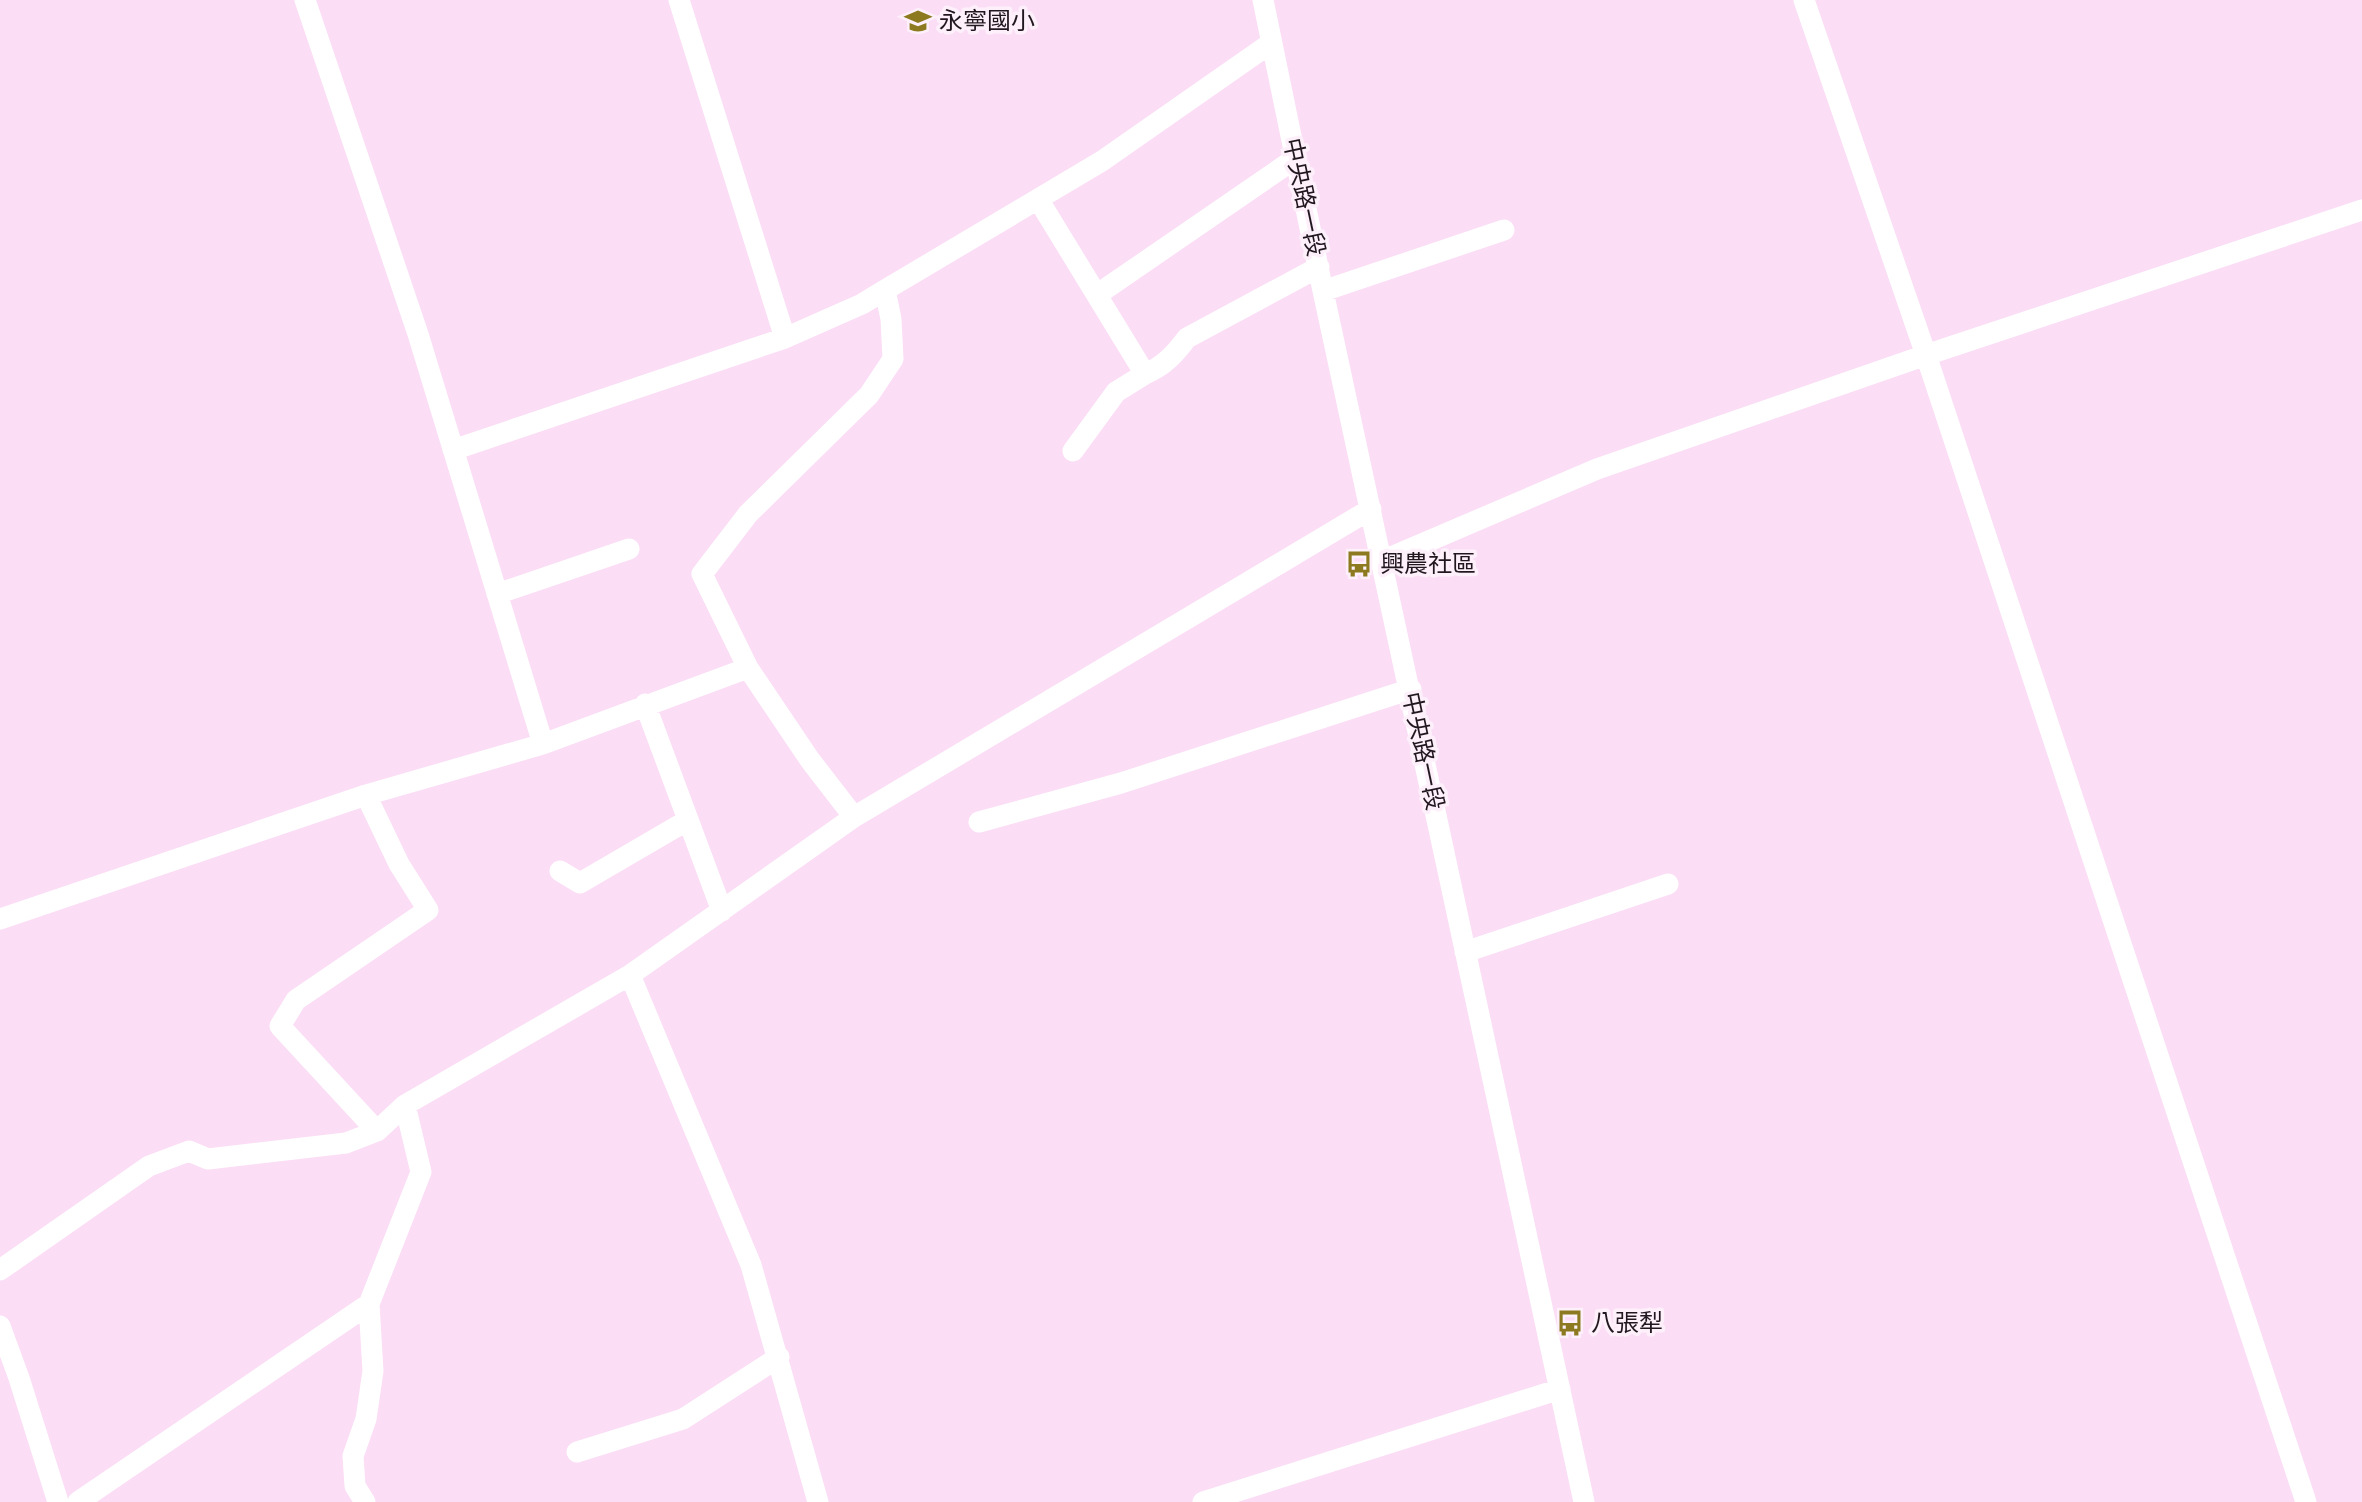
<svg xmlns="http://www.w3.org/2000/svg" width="2362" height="1502" viewBox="0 0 2362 1502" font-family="'Noto Sans','Noto Sans TC',sans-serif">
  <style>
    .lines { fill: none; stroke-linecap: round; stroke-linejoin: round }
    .minor { stroke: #fff; stroke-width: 21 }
    .labels { text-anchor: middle; stroke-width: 7; stroke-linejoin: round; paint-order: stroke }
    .poi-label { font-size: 24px; fill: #21171f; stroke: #fdf0fa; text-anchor: start }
    .street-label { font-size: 24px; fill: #21171f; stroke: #fdf0fa }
  </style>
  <rect width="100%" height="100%" fill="#fbddf5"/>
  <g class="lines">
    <path class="minor" d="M305,0L418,334L543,744
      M679,0L785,338
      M1263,0L1323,291L1584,1502
      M1804,0L1926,355L2306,1502
      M1038,199L1145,374C1164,366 1175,354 1187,338L1319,267
      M885,290L1102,161L1271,43
      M1323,291L1504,230
      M1098,294L1296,158
      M453,450L785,338L862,304L885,290L891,319L893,359L869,395L748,514L702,574L748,668L810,760L854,817
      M1073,451L1116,392L1145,374
      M1382,561L1597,469L1926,355L2362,210
      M497,594L629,549
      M645,704L722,911
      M366,795L399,864L428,910L296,1000L280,1026L377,1131
      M979,822L1121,783L1411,689
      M560,871L580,883L688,820
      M0,919L366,795L543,744L748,668
      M1465,952L1668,884
      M630,975L751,1265L818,1502
      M0,1270L149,1166L189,1151L208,1159L346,1143L377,1131L405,1105L630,975L854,817L1371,509
      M0,1326L19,1378L58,1502
      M577,1452L683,1419L779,1357
      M78,1502L369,1304
      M365,1502L355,1486L353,1456L366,1419L373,1371L369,1304L421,1172L405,1105
      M1203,1502L1560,1389"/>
  </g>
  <defs>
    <g id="school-bare" transform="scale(2.1)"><path d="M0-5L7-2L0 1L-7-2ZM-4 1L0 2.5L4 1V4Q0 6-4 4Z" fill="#8d7a20" stroke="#fdf0fa" stroke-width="2.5" paint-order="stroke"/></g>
    <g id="bus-bare" transform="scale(2.1)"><path d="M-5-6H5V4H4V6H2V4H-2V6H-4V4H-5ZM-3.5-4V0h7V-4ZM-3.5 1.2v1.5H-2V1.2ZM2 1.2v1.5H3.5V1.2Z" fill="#8d7a20" stroke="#fdf0fa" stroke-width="2.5" paint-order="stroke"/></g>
  </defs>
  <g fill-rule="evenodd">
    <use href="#school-bare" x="918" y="21"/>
    <use href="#bus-bare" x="1359" y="564"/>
    <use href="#bus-bare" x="1570" y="1323"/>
  </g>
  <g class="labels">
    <g class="poi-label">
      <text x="939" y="29">永寧國小</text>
      <text x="1380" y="572">興農社區</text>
      <text x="1591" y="1331">八張犁</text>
    </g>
    <g class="street-label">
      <text transform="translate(1304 197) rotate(78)" y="8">中央路一段</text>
      <text transform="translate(1423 751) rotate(78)" y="8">中央路一段</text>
    </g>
  </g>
</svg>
